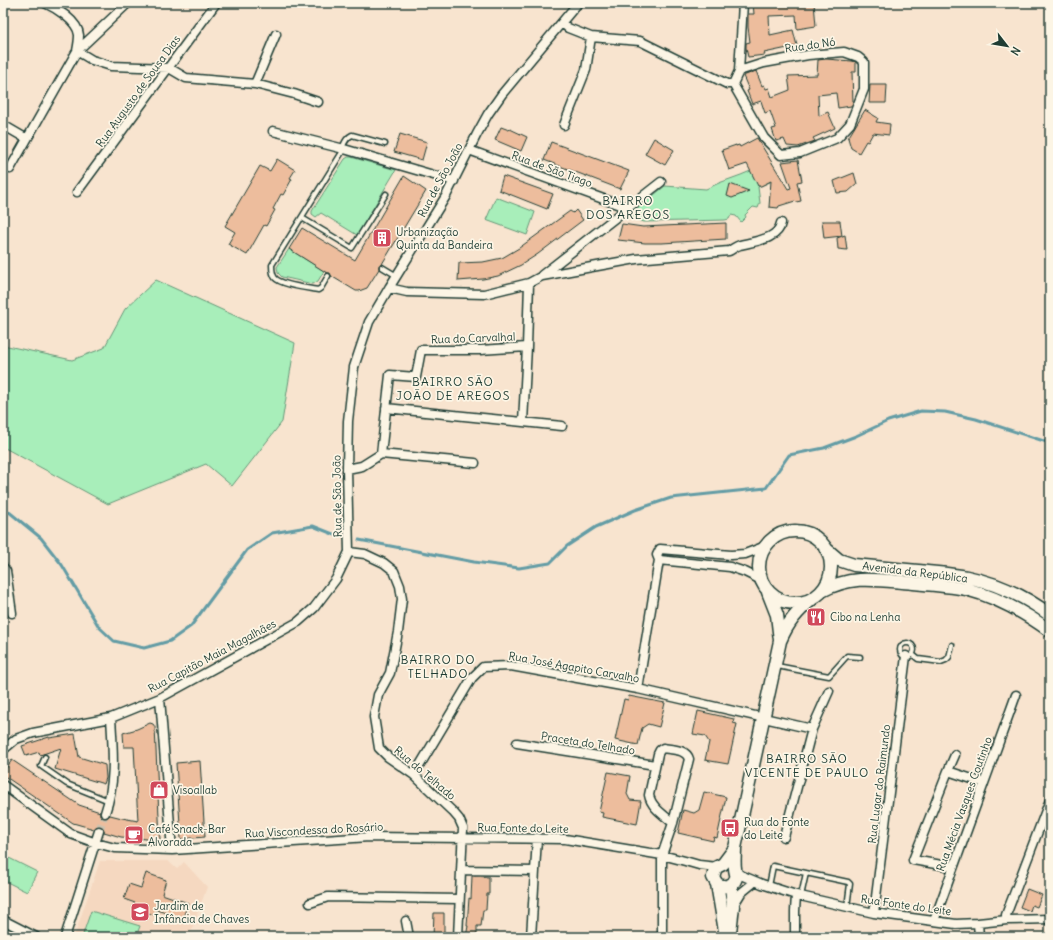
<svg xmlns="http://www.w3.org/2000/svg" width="1053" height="940" viewBox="0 0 1053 940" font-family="Delius,sans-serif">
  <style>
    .built { fill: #f5d8c0 }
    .green { fill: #a8eeba; stroke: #649677 }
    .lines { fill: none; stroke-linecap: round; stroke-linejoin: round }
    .stream { stroke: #639ca5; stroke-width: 3 }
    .building { fill: #edbd9d; stroke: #1f3d34 }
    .street-tunnel { stroke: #cdc3b0; stroke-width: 8; stroke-dasharray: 8 4; stroke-linecap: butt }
    .lane-casing { stroke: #1f3d34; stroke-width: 7 }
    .street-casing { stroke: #1f3d34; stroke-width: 11 }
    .secondary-casing { stroke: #1f3d34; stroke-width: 15 }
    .lane { stroke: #fcf5e5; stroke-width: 4 }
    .street { stroke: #fcf5e5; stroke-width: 8 }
    .secondary { stroke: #fcf5e5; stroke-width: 12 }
    .labels { text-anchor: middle; stroke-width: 3.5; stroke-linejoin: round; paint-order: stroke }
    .street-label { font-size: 11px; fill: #1f3d34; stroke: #fcf5e5 }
    .poi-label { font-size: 11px; fill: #1f3d34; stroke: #fcf5e5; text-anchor: start }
    .neighbourhood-label { font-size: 12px; letter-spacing: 1px; fill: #1f3d34; stroke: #fcf5e5 }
  </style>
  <rect width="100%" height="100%" fill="#f8e4cf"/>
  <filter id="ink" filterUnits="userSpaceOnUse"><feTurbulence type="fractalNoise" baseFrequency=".025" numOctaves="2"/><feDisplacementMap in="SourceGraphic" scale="8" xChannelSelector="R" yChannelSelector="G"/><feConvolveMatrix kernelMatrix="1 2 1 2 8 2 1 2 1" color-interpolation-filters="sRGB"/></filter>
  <g filter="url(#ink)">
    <path class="built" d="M100,861H168L177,869L184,862L207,887L189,937H74Z"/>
    <path class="green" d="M348,157H351L396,170L357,235L321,213L316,217L312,214V211L345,159Z
      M772,162L773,172L767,173L770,182L758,187L760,203L758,208L753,207L745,215L746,217L741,222L736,216L731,215L729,219L725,220L644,222L632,218L630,214L665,186L706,189L719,183L741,175Z
      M496,197L535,212L527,235L486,220Z
      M289,249L324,271L318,281L313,284L282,277L278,273L277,267Z
      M156,280L295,343L282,422L232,486L206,464L108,504L3,447V345L72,360L104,348L125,309Z
      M3,855L37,872L27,892L3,880Z
      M91,911L140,926L136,937H92L83,934Z"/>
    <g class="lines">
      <path class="stream" d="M3,507L41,538L62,565L99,627L114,641L144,648L170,641L191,626L247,550L272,533L313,526L338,536
        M359,540L474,562L519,568L550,563L567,546L596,527L635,510L671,498L766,488L789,455L824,448L856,436L888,421L921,411L945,412L976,419L1050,443"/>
    </g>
    <path class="building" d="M753,3H814L816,26L797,29L796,15L769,16L770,35L793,30L797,46L764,53L765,55L748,57L746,48V43L750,42L748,27V14H754Z
      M826,59L852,61L856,62V72H852L853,103L851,106L838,108L836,93L818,95L819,116L828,112L835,128L813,138L815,141L798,147L787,146L784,139L776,141L772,129L776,128L770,111L765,113L761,101L752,104L747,91L749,90L743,76L756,71L762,86L764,85L766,89L769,88L772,97L790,90L788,76L817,75L818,60Z
      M870,85H887L886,103H869Z
      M865,110L878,118L876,122L890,124L889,135L873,133L868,142L866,141L859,153L851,148L848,138Z
      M501,127L509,130L510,129L527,137L521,151L495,140Z
      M400,134L427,142L422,160L394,152Z
      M654,138L674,150L665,165L645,154Z
      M757,138L788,189L791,188L782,162L798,160L802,181L797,182L801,201L796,202L795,201L779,206L778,208L769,207L771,181L761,186H758L747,164L729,170L722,150L736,145V146L739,145L740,147Z
      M551,142L629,171L620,189L544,160Z
      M277,159L295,170L290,178L292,179L283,195L281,194L273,209L275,210L266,226L264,225L247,255L228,244L235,232L225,226L260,166L270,171Z
      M854,173L857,184L848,192L837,193L834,181Z
      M404,176L426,191L382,264L379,265V269L367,288L359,291H356L331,276L330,273H327L289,249L302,228L355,260Z
      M503,176L553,194L547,209L499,190Z
      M730,184L749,191L732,198L727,196Z
      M576,210L583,220L538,254L521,265L498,276L483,279L458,281L459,263L483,262L502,258L519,248L570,211L573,213Z
      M822,221H840L842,236L824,238Z
      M726,223V239L662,243H645L618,240L622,224L643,227Z
      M845,235L847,250L838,249L837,238Z
      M629,696L665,703L659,727L648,724L642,728L638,745L615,740L624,699L628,700Z
      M698,711L734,719L733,723L737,724L728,764L705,760L709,742L705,736L693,734Z
      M150,723L153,724L155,727L160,840L121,837L104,832L103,828L100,826L96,827L94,829L73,823L3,775V773L12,760L79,805L100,812V815L103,818H107L110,815L122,818L138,821L134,747H124L123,733L137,729Z
      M75,734L79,757L105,765L106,778L104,784L55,769L61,748L40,755L39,752L26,756L22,746L49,737V738Z
      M200,761L205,837L181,839L176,763Z
      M608,772L630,776L627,794L630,800L641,801L637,824L602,817L603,813L599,812Z
      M704,792L726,797L717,838L714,837L713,841L678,833L683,810L694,813L699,810Z
      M146,873L166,880L162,894L188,903L183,918L156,910L154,915L133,908L135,903L124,899L129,884L141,888Z
      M472,876L489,877V894H487L486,910H483L481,926H477V937H466L468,926H467L469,898L471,899Z
      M1027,889L1042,895L1037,907L1032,905L1030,911L1020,907Z
      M434,913H444V937H433Z"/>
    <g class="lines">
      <path class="street-tunnel" d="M99,831L105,813"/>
      <g class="lane-casing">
        <path id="lane" d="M342,148C345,142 346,138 352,135L385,144
          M302,218L352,248L386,194
          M382,267L397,276
          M328,276L321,288L318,290C308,288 281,285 275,278C272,274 272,270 272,265L344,149
          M900 650a7 7 0 1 1 14 0a7 7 0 1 1-14 0Z
          M912,654L918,659L941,662L946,660L949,657L952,645
          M777,666L829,676L847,656L860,657
          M45,757L41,766L67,784L109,801
          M769,886L773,866L848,882L850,884L847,907
          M801,896L806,873"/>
      </g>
      <g class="street-casing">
        <path id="street" d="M45,3C56,8 78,21 79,35C79,40 78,46 77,51L92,60L111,66L169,68L186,78L255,84L294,94L318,102
          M562,23L568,28L591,37L640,41L727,84H733
          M844,52L858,57L864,62V89L850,124L837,138L800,153L781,155L764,138L733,84L739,71L764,63L808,55Z
          M739,71L743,3
          M255,84L276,34
          M3,125L27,139
          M564,125L586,70L591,37
          M273,131L344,149L454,181
          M469,150L628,208
          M10,169L77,51L128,3
          M77,192L216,3
          M542,275L661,182
          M389,288L407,292L484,294L529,283L542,276L636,259L729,251C733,249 736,246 740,245C754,241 778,240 781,223
          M386,408L562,426
          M523,422L527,347L529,283
          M381,454L475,463
          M347,469L362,466L381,454L390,375L416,377L421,350H480L527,347
          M349,552L365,554L384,563L394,571L400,586L402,599L398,632L390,673L378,695L374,717L379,748L388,757L414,775L453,812L459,819L463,828L458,937
          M3,567L6,571L12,613
          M761,580L745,572L730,567L659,560L657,555L660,549L731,555L745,554L766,546
          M638,689L659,560
          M160,698L172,850
          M517,743L655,765
          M3,750L16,739L33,733L111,718L160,698L298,622L314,608L336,579L349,552L347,469L348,421L354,367L369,322L389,288L446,196L477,134L488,114L502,94L578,3
          M948,771L955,755
          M414,775L472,678L483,667L511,666L638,689L812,729
          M3,785L71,834L96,843L115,848L172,850L369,837L565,839L662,855L685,861L699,865L717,867
          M105,813C116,782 113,751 111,718
          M784,837L812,729L829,691
          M953,867L913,860L948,771L984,783
          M461,870L535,871
          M736,873L762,884L796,895L874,913L956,924L978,923L1007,920L1050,919
          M310,903L328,897L459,899
          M733,906L741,893L752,884
          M874,913L906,656
          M3,920L36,937
          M1007,920L1006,915L1050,800
          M406,921L409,937
          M934,921L1016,695
          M978,923L979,937
          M65,937L99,831
          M531,937L537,838
          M662,937V855L673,823L689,759C686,749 673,750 663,748L660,750L658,754L649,795C651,807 664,815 673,823
          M795,937V911L796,895"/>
      </g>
      <g class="secondary-casing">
        <path id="secondary" d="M759 567a36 36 0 1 1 72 0a36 36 0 1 1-72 0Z
          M825,548L839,560L854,565C875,567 896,569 918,571C934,573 951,574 967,577C996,583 1026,597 1050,615
          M822,591C850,576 871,579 902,582C923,584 945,585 966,589C997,597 1024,612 1050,631
          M768,592L777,615L780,640
          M717,884C724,888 733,887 736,878C737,875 735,872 735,868C734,862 735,855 735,848L780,641C788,622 797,612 812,599
          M730,932L733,906L731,885
          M726,937L717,884L713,877L715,870L717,867L723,864L735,848"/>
      </g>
      <use href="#lane" class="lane"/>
      <use href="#street" class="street"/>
      <use href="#secondary" class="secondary"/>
    </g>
  </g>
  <defs>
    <g id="building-square" transform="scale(1)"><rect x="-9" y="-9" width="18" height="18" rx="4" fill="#d1495b" stroke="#fcf5e5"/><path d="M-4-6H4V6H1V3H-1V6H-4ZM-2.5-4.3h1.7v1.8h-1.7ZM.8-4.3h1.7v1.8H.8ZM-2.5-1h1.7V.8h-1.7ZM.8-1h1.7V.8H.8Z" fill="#fff"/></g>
    <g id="restaurant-square" transform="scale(1)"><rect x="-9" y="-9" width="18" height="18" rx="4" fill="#d1495b" stroke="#fcf5e5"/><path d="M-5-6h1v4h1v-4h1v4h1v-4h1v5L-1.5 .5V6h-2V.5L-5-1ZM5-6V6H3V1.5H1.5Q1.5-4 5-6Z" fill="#fff"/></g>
    <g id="shop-square" transform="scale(1)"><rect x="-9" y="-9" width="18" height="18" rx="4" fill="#d1495b" stroke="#fcf5e5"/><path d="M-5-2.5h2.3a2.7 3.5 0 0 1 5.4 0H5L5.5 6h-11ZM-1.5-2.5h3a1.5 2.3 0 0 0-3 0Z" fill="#fff"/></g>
    <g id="bus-square" transform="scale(1)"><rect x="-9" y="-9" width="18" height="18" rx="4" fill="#d1495b" stroke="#fcf5e5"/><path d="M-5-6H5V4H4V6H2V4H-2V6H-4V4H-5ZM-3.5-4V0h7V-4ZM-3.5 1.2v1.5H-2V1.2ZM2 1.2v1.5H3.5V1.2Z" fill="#fff"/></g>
    <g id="cafe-square" transform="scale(1)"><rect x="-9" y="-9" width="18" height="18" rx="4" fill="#d1495b" stroke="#fcf5e5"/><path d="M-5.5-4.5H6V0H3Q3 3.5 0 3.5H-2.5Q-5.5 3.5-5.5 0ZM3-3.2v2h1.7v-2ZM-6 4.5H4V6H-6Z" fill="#fff"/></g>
    <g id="school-square" transform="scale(1)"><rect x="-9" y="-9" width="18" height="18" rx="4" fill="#d1495b" stroke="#fcf5e5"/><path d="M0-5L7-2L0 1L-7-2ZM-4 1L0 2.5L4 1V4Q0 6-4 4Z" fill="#fff"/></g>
  </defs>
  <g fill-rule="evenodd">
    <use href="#building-square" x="382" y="238"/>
    <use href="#restaurant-square" x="816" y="617"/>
    <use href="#shop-square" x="159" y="790"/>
    <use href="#bus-square" x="730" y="828"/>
    <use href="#cafe-square" x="134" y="835"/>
    <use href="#school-square" x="140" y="912"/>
  </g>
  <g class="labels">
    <g class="street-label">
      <text transform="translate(810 45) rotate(-8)" y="4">Rua do Nó</text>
      <text transform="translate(138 91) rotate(-54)" y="4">Rua Augusto de Sousa Dias</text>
      <text transform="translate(552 169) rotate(20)" y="4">Rua de São Tiago</text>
      <text transform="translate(440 180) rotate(-62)" y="4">Rua de São João</text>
      <text transform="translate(473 338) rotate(-2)" y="4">Rua do Carvalhal</text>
      <text transform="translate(337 496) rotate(-91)" y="4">Rua de São João</text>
      <text transform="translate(915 572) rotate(7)" y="4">Avenida da República</text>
      <text transform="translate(212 656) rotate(-28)" y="4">Rua Capitão Maia Magalhães</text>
      <text transform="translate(574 667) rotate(10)" y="4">Rua José Agapito Carvalho</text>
      <text transform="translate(588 743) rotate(9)" y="4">Praceta do Telhado</text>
      <text transform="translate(425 773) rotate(40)" y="4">Rua do Telhado</text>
      <text transform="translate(879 784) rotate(-83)" y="4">Rua Lugar do Raimundo</text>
      <text transform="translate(964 804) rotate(-70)" y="4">Rua Mécia Vasques Coutinho</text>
      <text transform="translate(523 828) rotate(1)" y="4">Rua Fonte do Leite</text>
      <text transform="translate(314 830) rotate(-3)" y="4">Rua Viscondessa do Rosário</text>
      <text transform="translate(906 905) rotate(8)" y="4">Rua Fonte do Leite</text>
    </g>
    <g class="poi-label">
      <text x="396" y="236">Urbanização<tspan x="396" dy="13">Quinta da Bandeira</tspan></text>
      <text x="830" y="621">Cibo na Lenha</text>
      <text x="173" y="794">Visoallab</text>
      <text x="744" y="826">Rua do Fonte<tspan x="744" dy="13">do Leite</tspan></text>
      <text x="148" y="833">Café Snack-Bar<tspan x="148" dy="13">Alvorada</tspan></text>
      <text x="154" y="910">Jardim de<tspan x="154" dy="13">Infância de Chaves</tspan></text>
    </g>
    <g class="neighbourhood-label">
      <text x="628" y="205">BAIRRO<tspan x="628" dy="14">DOS AREGOS</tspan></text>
      <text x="453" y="386">BAIRRO SÃO<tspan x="453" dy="14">JOÃO DE AREGOS</tspan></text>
      <text x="438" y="664">BAIRRO DO<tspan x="438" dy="14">TELHADO</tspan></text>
      <text x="807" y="763">BAIRRO SÃO<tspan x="807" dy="14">VICENTE DE PAULO</tspan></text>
    </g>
  </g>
  <rect width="1053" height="940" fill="none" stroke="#fcf5e5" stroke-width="16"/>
  <rect x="8" y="8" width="1037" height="924" fill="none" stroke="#1f3d34" stroke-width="1.5" filter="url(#ink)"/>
  <g transform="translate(1007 46) rotate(121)" stroke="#fcf5e5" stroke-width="3" paint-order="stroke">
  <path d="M0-3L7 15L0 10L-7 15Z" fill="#1f3d34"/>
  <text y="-6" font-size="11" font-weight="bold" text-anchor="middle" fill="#1f3d34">N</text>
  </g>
</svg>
